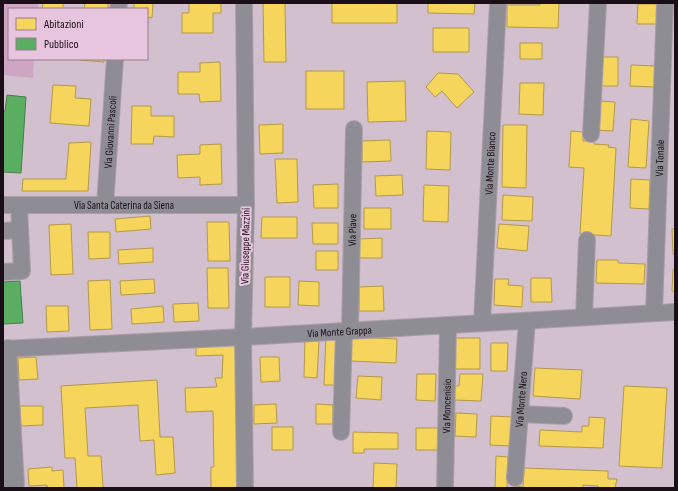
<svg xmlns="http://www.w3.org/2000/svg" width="678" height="491" viewBox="0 0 678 491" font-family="'Sofia Sans Condensed',sans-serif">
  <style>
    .green { fill: #cea5c3 }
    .homes { fill: #f6d55c; stroke: #b49947 }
    .public { fill: #5aae61; stroke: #477e4b }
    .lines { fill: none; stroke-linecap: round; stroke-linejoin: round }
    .minor-casing { stroke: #ac9ea9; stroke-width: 18 }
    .minor { stroke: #8f8d94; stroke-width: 16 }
    .labels { text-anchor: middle; stroke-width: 4; stroke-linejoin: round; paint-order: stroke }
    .street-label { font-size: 11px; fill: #1a0e17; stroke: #e8c5de }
  </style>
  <rect width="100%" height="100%" fill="#d3c0ce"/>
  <path class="green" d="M3,3H38V9H9V59H34L33,78L3,75Z"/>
  <path class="homes" d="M43,3H63V9H42Z
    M85,3H108V9H84Z
    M134,3H153L152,18L147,17V9H134Z
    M189,3H221V13H213V33H182V13H189Z
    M263,3H285L286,62H264Z
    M332,3H397V23H332Z
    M428,3H475L474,14L428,13Z
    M540,3H559L558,28L507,27V5H540Z
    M638,4H658L657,24H637Z
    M433,28H469V52H433Z
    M520,43H542V59H520Z
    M600,57H618V86H600Z
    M80,59H104V62L80,60Z
    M220,62L221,101L200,102L199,94H178V72H200V63Z
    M631,65L656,66L655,87L630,86Z
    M306,71H344V109H306Z
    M438,73L458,74L474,92L457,108L442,91L435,97L426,87Z
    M405,81L406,121L368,122L367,82Z
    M520,83H544L543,115L519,114Z
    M53,85L76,86L75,98L91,99L89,126L50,123Z
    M597,101L615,102L613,131L595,130Z
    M132,106H151V116H174V137L154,136L153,144H131Z
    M631,119L649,121L646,168L628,167Z
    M283,124V153L260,154L259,125Z
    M503,125H527L526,188L502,187Z
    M427,131L451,132L450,170L426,169Z
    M571,131L583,132V141H594V144L609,145L608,147L616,148L611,236L580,234L584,168L569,167Z
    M390,140L391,161L362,162V141Z
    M91,142L88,191H22L23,179H66L69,143Z
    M221,144L222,184L200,185V177L178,178L177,155L200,154V145Z
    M275,159H297L298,202L277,203Z
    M402,175L403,195L376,196L375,176Z
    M631,179L650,180L649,209L630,208Z
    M338,184V208H314L313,185Z
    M424,185L449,186L448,222L423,221Z
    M503,195L533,197L532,221L502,220Z
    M364,208H391V229H364Z
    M150,216L151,229L116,232L115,219Z
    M262,217H297V238H261Z
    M207,222H229L230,261H208Z
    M312,223H338V244H313Z
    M71,224L73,274L51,275L49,225Z
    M499,224L529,226L527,251L497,248Z
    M672,229H675V254H673Z
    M88,232H110V258L89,259Z
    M382,238V258H359V239Z
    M153,248V262L119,264L118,250Z
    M316,251H338V270H316Z
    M597,260H618V263L645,264L644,284L596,283Z
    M207,268H228L229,308H208Z
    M673,269L675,270V292L672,291Z
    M265,277H290V307H265Z
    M531,278H551L552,302H531Z
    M154,279L155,293L121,295L120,281Z
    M495,279H509L508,285L523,286L522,307L494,305Z
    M110,280L112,329L90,330L88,281Z
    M299,281L319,282V306L298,305Z
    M383,286L384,311H359V287Z
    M198,303L199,321L174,322L173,304Z
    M46,306H68L69,331L47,332Z
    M163,306L164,322L132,324L131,309Z
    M326,336L339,337L337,385H324Z
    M351,337L397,339L396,363L350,361Z
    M454,338H480V369H455Z
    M305,339L319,340L317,378L304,377Z
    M238,342L239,488H211V467H214L213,411L186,412L185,388L217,387L215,378H222L223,355L196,356V343Z
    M491,343H508L507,371H491Z
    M36,357L38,379L19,380L18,358Z
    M260,357H279L280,381L261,382Z
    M535,368L582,370L580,399L533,396Z
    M417,374H436L435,401L416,400Z
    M460,374H483L481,401L454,400V386H459Z
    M358,376L382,377L381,400L356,398Z
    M157,380L160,437H173L175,473L156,475L154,440L140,441L138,405L85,408L88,456H101L103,488H77L75,458H65L61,386Z
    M624,386L667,388L662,468L619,466Z
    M276,404L277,423L254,424V405Z
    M316,404L333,405V424H316Z
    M20,406H43V425L21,426Z
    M456,413L477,414L476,437L455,436Z
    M491,416L512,417L511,446L490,445Z
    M589,417L605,418L603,448L539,446L540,430L582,432V426H589Z
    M272,427H293V450H272Z
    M416,428H438V450H416Z
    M353,432L398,433V449H364V453H353Z
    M496,456L508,457L507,488H495Z
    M374,463L397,464L396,488H373Z
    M52,467V471L63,470L64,488H47V485L29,486L28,469Z
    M524,468L608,471V479H617L615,488H598V486L583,485V488H516V486L523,487Z"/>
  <path class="public" d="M7,95L26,97L21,173L3,172V111H5Z
    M20,281L23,323L3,324V282Z"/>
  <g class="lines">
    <g class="minor-casing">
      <g id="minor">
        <path d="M244,3L246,205L243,337L245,488"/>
        <path d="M118,9L119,3"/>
        <path d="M591,134L598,3"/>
        <path id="s1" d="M3,205H246"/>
        <path id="s2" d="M105,205L115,59"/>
        <path d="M3,231L20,230"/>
        <path d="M3,272L22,271L19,205"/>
        <path id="s3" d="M654,313L665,3"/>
        <path d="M584,317L587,240"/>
        <path id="s4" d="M482,323L498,3"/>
        <path id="s5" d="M350,330L354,129"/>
        <path id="s6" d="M3,349L243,337L675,312"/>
        <path d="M3,396L8,484H16L8,348"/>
        <path d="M520,414L564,416"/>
        <path d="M341,432L344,331"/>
        <path id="s7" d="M515,478L527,321"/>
        <path id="s8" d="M445,488L448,325"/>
      </g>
    </g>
    <use href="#minor" class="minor"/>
  </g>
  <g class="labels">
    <g class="street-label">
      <text dy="4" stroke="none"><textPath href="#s2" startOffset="73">Via Giovanni Pascoli</textPath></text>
      <text dy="4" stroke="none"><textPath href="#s3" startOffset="155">Via Tonale</textPath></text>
      <text dy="4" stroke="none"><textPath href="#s4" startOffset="160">Via Monte Bianco</textPath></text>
      <text dy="4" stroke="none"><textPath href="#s1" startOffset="121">Via Santa Caterina da Siena</textPath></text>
      <text dy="4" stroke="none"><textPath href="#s5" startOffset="100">Via Piave</textPath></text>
      <text transform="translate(245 246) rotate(-89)" y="4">Via Giuseppe Mazzini</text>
      <text dy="4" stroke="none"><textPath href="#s6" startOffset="337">Via Monte Grappa</textPath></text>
      <text dy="4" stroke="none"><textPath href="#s7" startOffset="79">Via Monte Nero</textPath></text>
      <text dy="4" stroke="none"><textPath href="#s8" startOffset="82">Via Moncenisio</textPath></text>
    </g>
  </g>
  <rect width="678" height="491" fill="none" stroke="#1a0e17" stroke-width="8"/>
  <rect x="8" y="8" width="140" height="52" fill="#e8c5de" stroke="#967c8e"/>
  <rect x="16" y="18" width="20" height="12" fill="#f6d55c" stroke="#967c8e"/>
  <text x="44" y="28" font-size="12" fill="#1a0e17">Abitazioni</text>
  <rect x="16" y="38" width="20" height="12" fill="#5aae61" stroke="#967c8e"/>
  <text x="44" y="48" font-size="12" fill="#1a0e17">Pubblico</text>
</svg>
